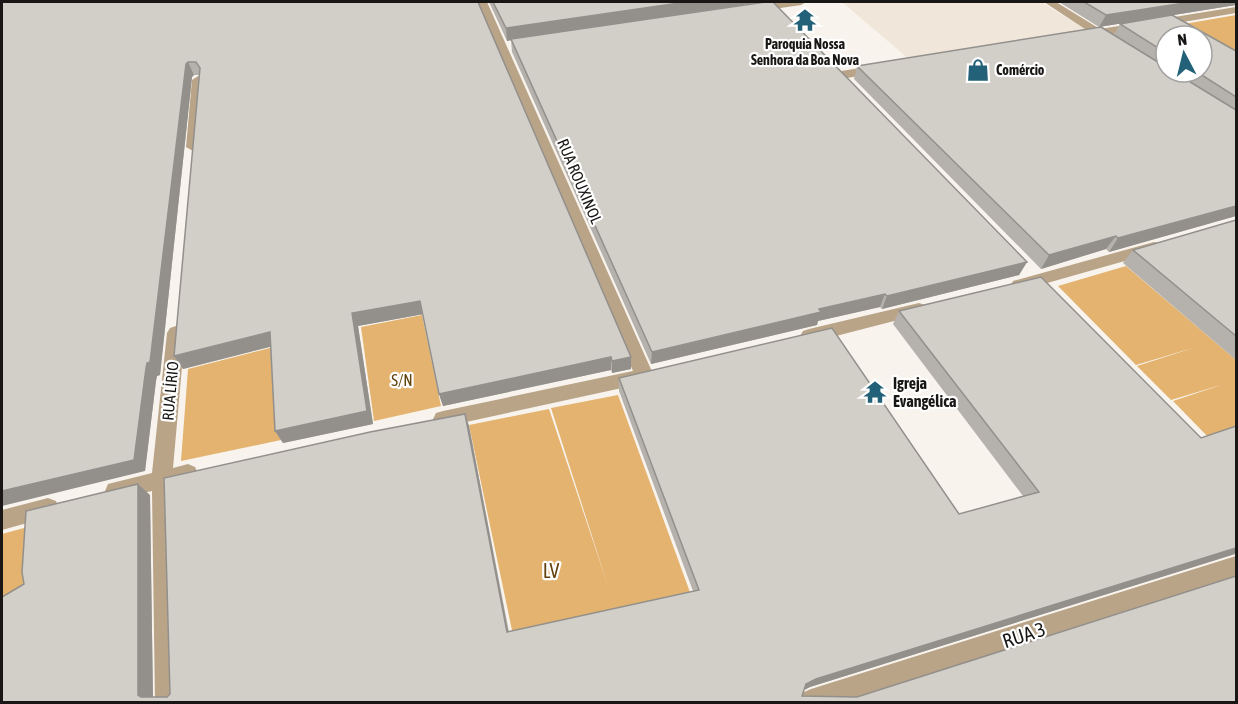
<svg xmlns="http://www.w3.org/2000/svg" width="1238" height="704" viewBox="0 0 1238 704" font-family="'Asap Condensed',sans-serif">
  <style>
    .built { fill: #f0e7da }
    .forest { fill: #e3b36f }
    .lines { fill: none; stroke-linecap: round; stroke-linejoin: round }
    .minor { fill: #b9a488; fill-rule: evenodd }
    .wall { fill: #b5b1ac; fill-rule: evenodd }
    .shaded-wall { fill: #93908c }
    .building { fill: #d2cec8; stroke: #93908c; stroke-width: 1.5 }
    .labels { text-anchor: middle; stroke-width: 4.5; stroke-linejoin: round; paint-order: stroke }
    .far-poi-label { font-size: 14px; font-weight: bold; fill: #191715; stroke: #fff }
    .street-label { font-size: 16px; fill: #191715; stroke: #fff }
    .park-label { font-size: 16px; fill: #63430c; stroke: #fff }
    .poi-label { font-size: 16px; font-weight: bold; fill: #191715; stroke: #fff; text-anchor: start }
    .near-park-label { font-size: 20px; fill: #63430c; stroke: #fff }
    .near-street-label { font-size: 20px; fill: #191715; stroke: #fff }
  </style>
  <rect width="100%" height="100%" fill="#f8f3ed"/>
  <path class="built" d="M842,2H1041L1087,30L910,60Z"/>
  <path class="forest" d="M1236,15V67L1202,36H1166L1158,66L1167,27Z
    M1126,266L1236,360V433L1212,441L1173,401L1224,384L1171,400L1137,366L1196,347L1136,365L1058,286Z
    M422,315L441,406L374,421L361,327Z
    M274,347L281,440L181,461L188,369Z
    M618,395L691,595L513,635L469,425L549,409L608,586L551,408Z
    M35,525L36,594L2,615V534Z"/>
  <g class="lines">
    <path class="minor" d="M477,2H487L654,376L652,381L645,383L443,427L436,425L433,419L436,413L443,411L633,371Z
      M783,2H806L801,5L754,12L749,9L754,6Z
      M1044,2H1056L1100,29L1236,7V13L1107,35L1102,38L1096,36L1084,38L1078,35L1088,31Z
      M880,65L886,69L884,72L841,79L835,75L841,71Z
      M198,76L204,80L200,147L193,151L186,147L192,80Z
      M1154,242L1160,243L1162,247L1160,251L1019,291L1013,289L1011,285L1013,281Z
      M919,303L925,305L928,309L925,313L809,343L803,341L800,336L803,331L809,329Z
      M176,326L182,328L185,333L173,468L188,464L195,467L198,473L195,479L173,486L181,702H155L152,491L115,500L108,498L105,491L108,484L152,473L167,333L170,328Z
      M48,498L56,501L59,508L56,515L2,530V510Z
      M1236,556V578L849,702H798L802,693L811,689Z"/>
  </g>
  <path class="wall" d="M2,2H478L631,357V369L612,373L611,370L443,406L439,394L423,314L358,326L373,424L283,443L275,431L270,347L183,369L174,356L200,75H194L192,77L160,375L157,376L156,381L145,471Z
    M489,2H762L699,11L1027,262L1019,275L882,309L880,307L818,321L817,325L651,364L512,52L511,40L507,41Z
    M1059,2H1236V5L1099,27Z
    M1120,24L1236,51V216L1109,252L1106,249L1041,269L854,79L857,66L1114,35ZM1166,36L1202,72H1166Z
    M1236,220V360L1123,263L1133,250Z
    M899,311L1201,438L1236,426V555L1235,554L810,687L804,690L802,696L1236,702H2L24,584L150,495L153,697H167L465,414L469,426L509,632L693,591L619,391V378L959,514L1023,496L893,324Z"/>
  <path class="shaded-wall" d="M686,2H762L507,41L506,28Z
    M1191,2H1236V5L1099,27L1106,15Z
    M188,62L194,75L192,77L160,375L157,376L156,381L145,471L2,506V491L186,64Z
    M1236,206V216L1109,252L1118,238Z
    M1116,236L1106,249L1041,269L1049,255Z
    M1027,262L1019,275L882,309L887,296Z
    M885,294L880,307L818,321L817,325L651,364L652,352L819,309Z
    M420,301L424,314L358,326L373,424L283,443L275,431L352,313Z
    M270,332L277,345L183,369L174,356Z
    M611,357V370L443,406L439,394Z
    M631,357V369L612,373V361Z
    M465,414L469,426L510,641L507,632Z
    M138,484L150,495L153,702L141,697L138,695Z
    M1236,548V553L1235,554L810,687L800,692L806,684L816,679Z"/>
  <path class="building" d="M2,2H478L631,357L612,361L611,357L439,394L420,301L352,313L367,411L275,431L270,332L174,356L200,68L196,62H188L186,64L150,362L147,363L146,368L134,460L2,491Z
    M493,2H686L506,28Z
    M765,2H773L1027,262L887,296L885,294L819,309L821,312L652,352L511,39Z
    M1084,2H1191L1106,15Z
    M1172,15L1236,51V97L1197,72H1202V36H1166V53L1120,24Z
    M1101,27L1166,67V72H1174L1236,110V206L1118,238L1116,236L1049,255L857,66Z
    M1236,220V336L1133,250Z
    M1041,277L1201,438L1236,426V548L816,679L806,684L802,696L857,697L1236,576V702H2V597L24,584L22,572L26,511L138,484V695L141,697H167L170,694L164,478L370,432L465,414L507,632L699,590L619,378L832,328L959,514L1039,492L899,311Z"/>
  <defs>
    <g id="temple-bare" transform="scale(1.8)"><path d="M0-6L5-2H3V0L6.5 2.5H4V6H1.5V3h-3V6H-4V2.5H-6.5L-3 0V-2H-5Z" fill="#226177" stroke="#fff" stroke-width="2.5" paint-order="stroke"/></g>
    <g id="shop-bare" transform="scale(1.8)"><path d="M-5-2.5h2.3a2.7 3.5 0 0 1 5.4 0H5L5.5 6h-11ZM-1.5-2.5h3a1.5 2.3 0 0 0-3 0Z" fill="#226177" stroke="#fff" stroke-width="2.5" paint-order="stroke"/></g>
  </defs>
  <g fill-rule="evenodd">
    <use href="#temple-bare" x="805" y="20"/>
    <use href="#shop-bare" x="978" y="70"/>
    <use href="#temple-bare" x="875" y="392"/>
  </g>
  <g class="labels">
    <g class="far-poi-label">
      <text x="805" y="49">Paroquia Nossa<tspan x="805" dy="16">Senhora da Boa Nova</tspan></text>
      <text x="996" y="75" text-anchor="start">Comércio</text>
    </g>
    <g class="street-label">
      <text transform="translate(580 181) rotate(67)" y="6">RUA ROUXINOL</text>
      <text transform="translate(170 391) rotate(-85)" y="6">RUA LÍRIO</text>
    </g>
    <g class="park-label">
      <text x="402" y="386">S/N</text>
    </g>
    <g class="poi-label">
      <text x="893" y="389">Igreja<tspan x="893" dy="18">Evangélica</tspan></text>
    </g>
    <g class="near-park-label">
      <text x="551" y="578">LV</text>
    </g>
    <g class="near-street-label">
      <text transform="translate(1024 635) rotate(-18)" y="7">RUA 3</text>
    </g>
  </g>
  <rect width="1238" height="704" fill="none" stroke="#191715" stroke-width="6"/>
  <g transform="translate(1184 54) rotate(353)"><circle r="28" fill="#ffffff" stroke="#a3a2a1" stroke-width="1.5"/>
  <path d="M0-4.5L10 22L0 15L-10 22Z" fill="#226177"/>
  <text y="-9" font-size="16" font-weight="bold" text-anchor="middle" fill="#191715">N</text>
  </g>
</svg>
